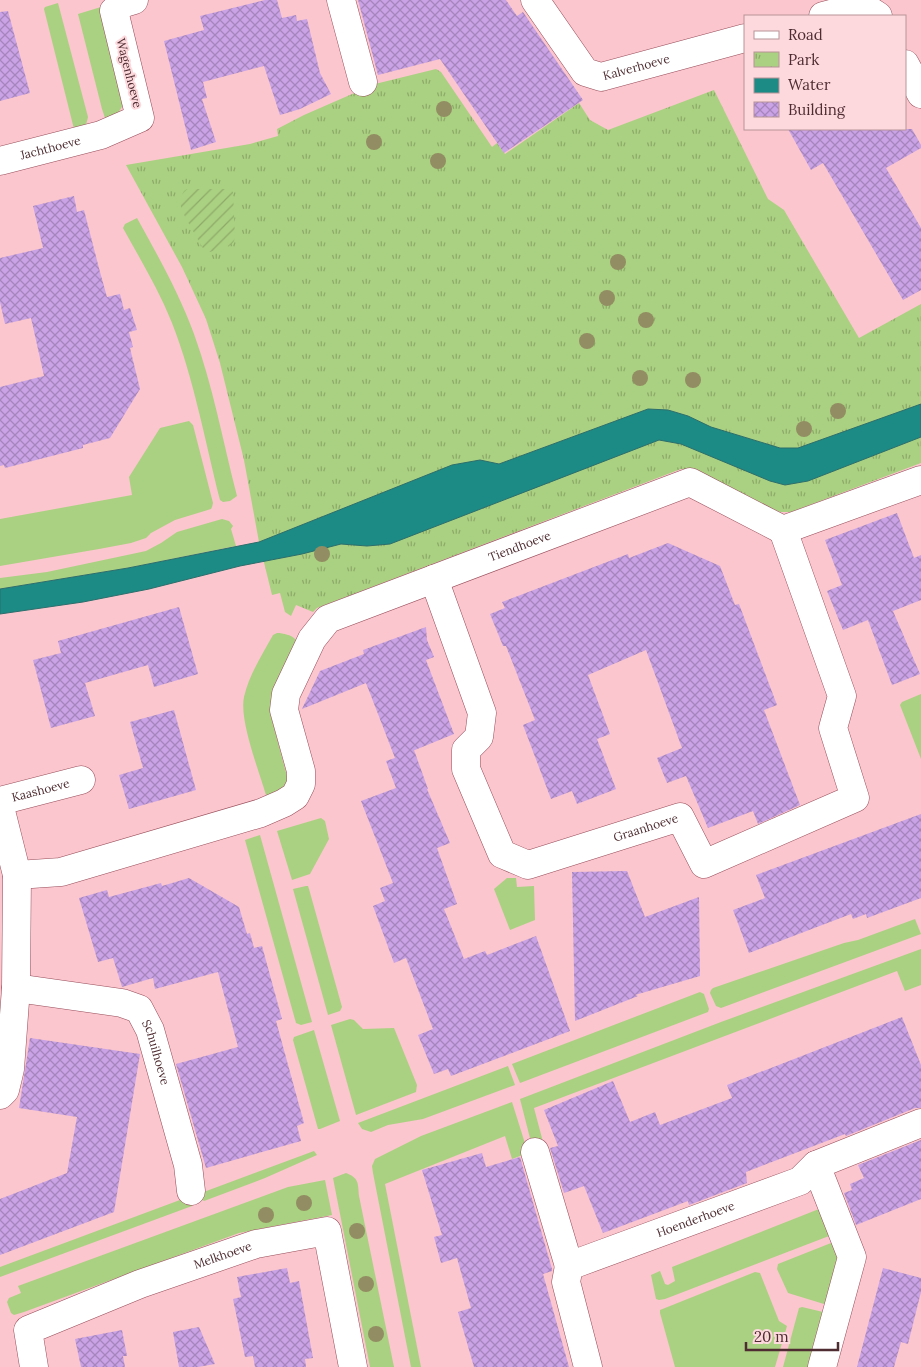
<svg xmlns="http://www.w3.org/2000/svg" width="921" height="1367" viewBox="0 0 921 1367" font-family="Lora,serif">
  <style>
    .grass { fill: #aad181 }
    .park { fill: url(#park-tufts) }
    .garden { fill: url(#garden-furrows) }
    .water { fill: #1d8b85; stroke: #2c6e6c }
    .building { fill: url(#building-cross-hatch) }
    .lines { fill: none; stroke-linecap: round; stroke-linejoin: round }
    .minor-casing { stroke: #974c5a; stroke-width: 29 }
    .minor { stroke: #fff; stroke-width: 28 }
    .tree { fill: #928d63 }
    .labels { text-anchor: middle; stroke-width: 4; stroke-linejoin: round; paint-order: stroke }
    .street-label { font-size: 12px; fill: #4e2c31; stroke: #fdd9dd }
  </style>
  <defs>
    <pattern id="park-tufts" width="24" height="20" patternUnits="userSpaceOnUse" patternTransform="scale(1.25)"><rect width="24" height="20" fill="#aad181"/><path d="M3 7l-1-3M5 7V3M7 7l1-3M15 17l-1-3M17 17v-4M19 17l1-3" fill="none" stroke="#8daa6a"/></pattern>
    <pattern id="garden-furrows" width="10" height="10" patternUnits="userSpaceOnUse" patternTransform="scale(1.25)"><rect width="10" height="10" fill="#aad181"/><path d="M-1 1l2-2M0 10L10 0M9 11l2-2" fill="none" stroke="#8daa6a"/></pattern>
    <pattern id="building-cross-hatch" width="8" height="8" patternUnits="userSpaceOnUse" patternTransform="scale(1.25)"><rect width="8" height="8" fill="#c9a3e6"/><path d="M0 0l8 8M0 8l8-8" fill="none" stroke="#a585bb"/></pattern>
  </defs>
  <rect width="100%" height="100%" fill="#fbc6cd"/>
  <path class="grass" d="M58,3L88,117L86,125L74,129L44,9L45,7Z
    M101,7L123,104C120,112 116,115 109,119L105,118L102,109L78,14Z
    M137,218C158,256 179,293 194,334C213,386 223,442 237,496L230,501L223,502L220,500C205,441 194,379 172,323C159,290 140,259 123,228L125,224Z
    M189,421L193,425L213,503L212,507L211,509L175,520L151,533L146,538L131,543L99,549L0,566V519L132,495L129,477L160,428Z
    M222,519L229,521L233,526L231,529L236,546L128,568L0,589V578L47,572L146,551L161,543L177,532Z
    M277,633C283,633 292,635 296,640L272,695L270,712L288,780L284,790L269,797L266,795C259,771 239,720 244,697C249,675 262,655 273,635Z
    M921,694V759L900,705L902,702Z
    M321,818L325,821L329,839L310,874L292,880L277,831Z
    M260,835L312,1022L301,1025L296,1023L245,840Z
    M507,878H516L517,887L534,886L535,920L510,930L494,889Z
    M306,886H308L309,889L342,1007L340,1011L328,1015L293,889Z
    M915,919L921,934L721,1008L716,1006L710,993L711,990L713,988L844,943L858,940Z
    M921,949V985L905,991L897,971L534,1108L543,1142H531L520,1099L721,1022Z
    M700,992L704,994L709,1009L708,1012L520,1083L512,1064Z
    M350,1019L354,1020L363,1029L394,1028L417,1085L416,1092L356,1115L331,1025Z
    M314,1030L340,1121L320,1129H318L293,1040L294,1037Z
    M508,1066L515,1085L423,1119L388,1125L371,1132L362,1129L358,1123Z
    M512,1102L528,1153L512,1159L505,1136L385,1184L421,1367H411L373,1173L372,1166L375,1159L421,1136Z
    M314,1151L317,1155L265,1178L204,1201L201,1199V1193Z
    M346,1173C359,1178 358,1183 359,1196L394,1367H370L333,1178Z
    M325,1180L332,1215L239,1233L24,1312L14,1315L11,1313L7,1302L9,1298L21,1293L18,1286L288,1187Z
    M188,1197L192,1204V1206L0,1277V1267Z
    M819,1209L829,1236L665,1299L659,1300L656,1299L651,1275L660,1271L665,1284L668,1285L675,1281L672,1267Z
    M831,1243H833L839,1252L826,1303L824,1304L788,1293L777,1269L778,1264Z
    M755,1272L760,1273L779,1321L787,1326L775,1367H675L660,1313V1310Z
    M802,1307L823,1312L812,1367H783L799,1308Z"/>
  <path class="park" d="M436,69L441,72L492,147L497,143L505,154L579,103L590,120L608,130L714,90L768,199L784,210L859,338L921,304V463L791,512H780L708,481L689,469H681L317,608L313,612L296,605L291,616L285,612L280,593L272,595L259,542L244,460L220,363L206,319L182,267L126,165L250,144L278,136L277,129L304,115L375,84Z"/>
  <path class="garden" d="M187,189H229L233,192L235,237L234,241L231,245L210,252L204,250C200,242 182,214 181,207C180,200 181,192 187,189Z"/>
  <path class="water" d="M921,404V437L808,481L785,485L770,481L681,444L659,440L390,544L367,546L341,544L302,554L240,566L149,589L83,602L0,614V589L128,568L259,542L452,465L480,460L499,464L648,409L668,410L688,416L711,427L780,448H798Z"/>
  <path class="building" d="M265,0H277L282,18L296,15L297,21L307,19L320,73L331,94L300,109L280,115L264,66L203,82L207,98L202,99L216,142L191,150L164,41L204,30L200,16Z
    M358,0H506L517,16L523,12L583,100L504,153L440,59L378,75Z
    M8,11L30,93L0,101V12Z
    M788,129H912L921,145V148L886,168L921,228V290L903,300L823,163L811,170Z
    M74,196L77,212L84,210L100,272L107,297L120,294L124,310L130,308L137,330L129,332L133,347L130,348L140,389L110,438L83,445V448L5,468L4,465L0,466V387L44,376L31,318L5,324L0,302V258L43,248L33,206Z
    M897,513L914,558L921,555V600L893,611L920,674L892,685L868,620L843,630L827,591L842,585L825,540Z
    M668,543L720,566L735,605L739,604L777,705L764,710L800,805L758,824L753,811L708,828L686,776L667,783L657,758L682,748L646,650L588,675L610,734L597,739L616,789L577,804L572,791L551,799L523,725L535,720L506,646H503L490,614L505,608L502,602L628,554L629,558Z
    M179,607L198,674L154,687L148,665L85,683L95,716L51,728L33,660L61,653L58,641Z
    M426,627L427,640L434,657L426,660L454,734L410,752L414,750L428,789H427L450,843L437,848L457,904L444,909L464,959L485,951L487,955L536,936L570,1031L451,1076L448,1069L434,1074L418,1035L433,1029L406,958L394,963L373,906L385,901L380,888L393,883L361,801L396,788L386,761L395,758L366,683L302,709L320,671L364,654L363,650Z
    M174,710L196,790L129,809L119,775L143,768L130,722Z
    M921,814V898L867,918L866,914L853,919L851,914L749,953L733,910L765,898L756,875Z
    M627,871L645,917L699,897L700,976L635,995L638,996L575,1021L572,872Z
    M189,878L239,907L247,934L250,933L254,948L262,946L282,1019L276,1021L304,1123L297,1126L301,1141L206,1168L176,1064L238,1047L218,972L155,989L153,978L122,987L113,958L98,962L79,898L107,890L109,897L161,883L162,886Z
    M902,1017L921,1065V1108H915L846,1136L845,1134L746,1172L747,1183L689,1205L688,1201L603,1233L584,1186L564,1193L550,1148L558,1146L544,1110L613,1081L630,1122L655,1112L660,1125L732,1098L727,1085Z
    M30,1038L140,1054L114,1212L0,1255V1199L67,1173L77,1117L19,1108Z
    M921,1140V1199L856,1225L844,1193L852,1190L850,1184L864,1178L858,1165Z
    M482,1153L486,1167L520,1157L552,1269V1271L543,1274L569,1367H474L458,1312L471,1308L457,1258L441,1263L434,1237L442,1235L422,1170Z
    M287,1268L290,1283L299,1281L313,1358L305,1359L306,1367H255L253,1356L245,1357L233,1299L241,1297L237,1277Z
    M883,1268L921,1278V1292L908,1344L901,1342L894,1367H857Z
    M199,1327L215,1364L198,1367H179L173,1332Z
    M122,1330L127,1356H123L125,1367H81L75,1339Z"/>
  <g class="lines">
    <g class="minor-casing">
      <g id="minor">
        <path d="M341,0L363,82"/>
        <path id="s1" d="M535,0L585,72L601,77L745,38"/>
        <path d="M823,16L846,10L866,8L878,16"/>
        <path d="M905,64L921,94"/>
        <path id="s2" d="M0,161L101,135L140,118L114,11L124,3L134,0"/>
        <path id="s3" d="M434,579L482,713L479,737L466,750V769L502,854L528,865L680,817L704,864L855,798L833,728L842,696L783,530"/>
        <path id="s4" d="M0,801L81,780"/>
        <path d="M0,807L17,875L16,988L10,1069L5,1090L0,1095"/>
        <path id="s5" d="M17,875L61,872L261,813L284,803L295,796L301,784V771L284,710L286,694L312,639L328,619L690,482L783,530L921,480"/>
        <path id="s6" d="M16,988L122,1003L139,1009L150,1030L188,1165L191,1191"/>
        <path d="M535,1152L569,1266"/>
        <path d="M816,1165L852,1257L822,1367"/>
        <path id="s7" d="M34,1367L28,1330L140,1284L256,1244L327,1231L353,1367"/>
        <path id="s8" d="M588,1367L566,1282L569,1266L800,1181L816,1165L921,1123"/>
      </g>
    </g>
    <use href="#minor" class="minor"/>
  </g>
  <g class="tree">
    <circle cx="444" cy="109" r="8"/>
    <circle cx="374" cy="142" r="8"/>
    <circle cx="438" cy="161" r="8"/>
    <circle cx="618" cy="262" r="8"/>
    <circle cx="607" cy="298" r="8"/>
    <circle cx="646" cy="320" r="8"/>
    <circle cx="587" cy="341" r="8"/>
    <circle cx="640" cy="378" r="8"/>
    <circle cx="693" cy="380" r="8"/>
    <circle cx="838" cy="411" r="8"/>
    <circle cx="804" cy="429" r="8"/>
    <circle cx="322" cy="554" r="8"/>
    <circle cx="304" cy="1203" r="8"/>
    <circle cx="266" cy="1215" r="8"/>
    <circle cx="357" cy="1231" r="8"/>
    <circle cx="366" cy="1284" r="8"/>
    <circle cx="376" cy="1334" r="8"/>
  </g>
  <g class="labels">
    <g class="street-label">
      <text dy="4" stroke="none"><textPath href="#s1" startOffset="141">Kalverhoeve</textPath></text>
      <text transform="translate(129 73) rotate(76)" y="4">Wagenhoeve</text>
      <text dy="4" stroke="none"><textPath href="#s2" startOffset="52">Jachthoeve</textPath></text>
      <text dy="4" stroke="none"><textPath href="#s5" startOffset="688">Tiendhoeve</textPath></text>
      <text dy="4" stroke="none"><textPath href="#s4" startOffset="42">Kaashoeve</textPath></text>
      <text dy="4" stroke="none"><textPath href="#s3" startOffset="448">Graanhoeve</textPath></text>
      <text dy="4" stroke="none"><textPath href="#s6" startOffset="172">Schuilhoeve</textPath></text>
      <text dy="4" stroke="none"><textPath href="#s8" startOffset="239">Hoenderhoeve</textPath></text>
      <text dy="4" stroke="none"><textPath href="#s7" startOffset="246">Melkhoeve</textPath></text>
    </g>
  </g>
  <rect x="744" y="15" width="162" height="115" fill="#fdd9dd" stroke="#b79498"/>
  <rect x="754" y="31" width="25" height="8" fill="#ffffff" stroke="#b79498"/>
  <text x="788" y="40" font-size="15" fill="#4e2c31">Road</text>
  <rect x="754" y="52" width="25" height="15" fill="url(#park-tufts)" stroke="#b79498"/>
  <text x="788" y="65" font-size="15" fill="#4e2c31">Park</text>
  <rect x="754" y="78" width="25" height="15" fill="#1d8b85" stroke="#b79498"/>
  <text x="788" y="90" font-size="15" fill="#4e2c31">Water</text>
  <rect x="754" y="102" width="25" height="15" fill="url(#building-cross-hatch)" stroke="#b79498"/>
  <text x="788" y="115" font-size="15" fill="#4e2c31">Building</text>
  <path d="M746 1342v8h92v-8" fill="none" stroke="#4e2c31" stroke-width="2.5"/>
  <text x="754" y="1342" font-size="15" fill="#4e2c31" stroke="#fdd9dd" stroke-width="4" paint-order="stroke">20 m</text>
</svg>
